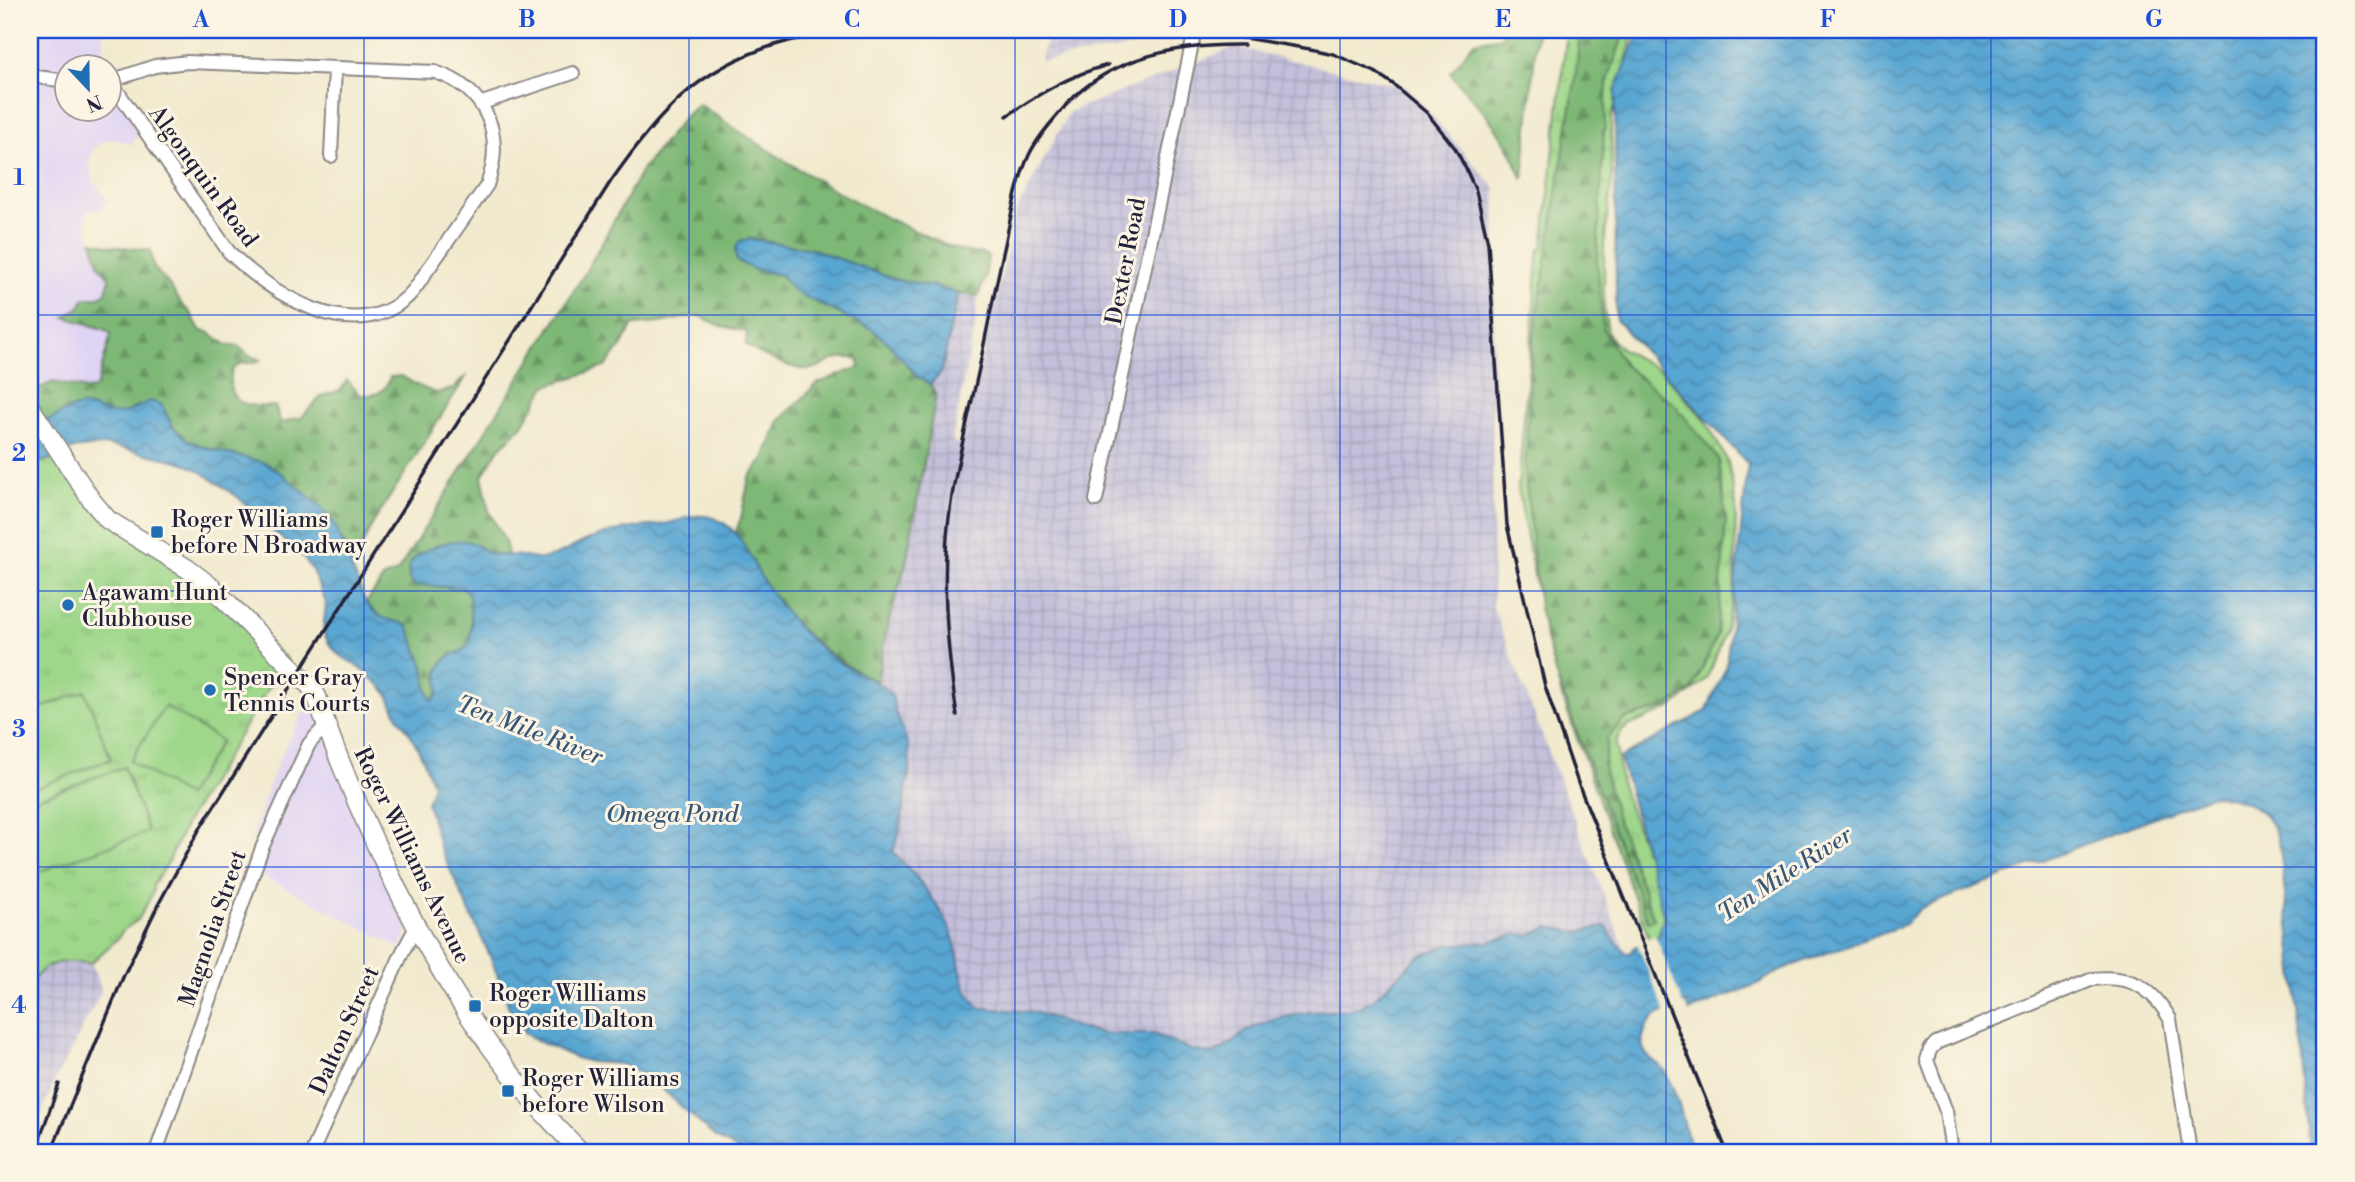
<svg xmlns="http://www.w3.org/2000/svg" width="2355" height="1182" viewBox="0 0 2355 1182" font-family="'Libre Bodoni',serif">
  <style>
    .built { fill: #e0d4f4; fill-rule: evenodd }
    .industrial { fill: url(#industrial-grid) }
    .grass { fill: url(#grass-tufts); stroke: #607c62; stroke-width: 2 }
    .forest { fill: url(#forest-firs); stroke: #506d58; stroke-width: 2 }
    .park { fill: #9ed78a; stroke: #607c62; stroke-width: 2 }
    .water { fill: url(#water-waves); stroke: #3e6486; stroke-width: 2 }
    .pier { fill: #f1eace }
    .lines { fill: none; stroke-linecap: round; stroke-linejoin: round }
    .minor-casing { stroke: #8a8684; stroke-width: 16 }
    .secondary-casing { stroke: #8a8684; stroke-width: 21 }
    .minor { stroke: #fff; stroke-width: 12 }
    .secondary { stroke: #fff; stroke-width: 18 }
    .rail { stroke: #22223b; stroke-width: 3.5 }
    .grid { fill: none; stroke: #1d4ed8; stroke-width: 2; stroke-opacity: 0.55 }
    .poi-dot { fill: #1f6fb2; stroke: #fcf5e5; stroke-width: 2.5 }
    .labels { text-anchor: middle; stroke-width: 6; stroke-linejoin: round; paint-order: stroke }
    .street-label { font-size: 23px; fill: #22223b; stroke: #fcf5e5 }
    .poi-label { font-size: 23px; fill: #22223b; stroke: #fcf5e5; text-anchor: start }
    .water-label { font-size: 24px; font-style: italic; fill: #385777; stroke: #fcf5e5 }
    .neatline { fill: none; stroke: #1d4ed8; stroke-width: 2.5 }
    .grid-label { font-size: 23px; text-anchor: middle; font-weight: bold; fill: #1d4ed8 }
  </style>
  <defs>
    <pattern id="industrial-grid" width="8" height="8" patternUnits="userSpaceOnUse" patternTransform="scale(1.75)"><rect width="8" height="8" fill="#c4c0db"/><path d="M0 4h8M4 0v8" fill="none" stroke="#a8a5bd"/></pattern>
    <pattern id="grass-tufts" width="24" height="20" patternUnits="userSpaceOnUse" patternTransform="scale(1.75)"><rect width="24" height="20" fill="#9ed78a"/><path d="M3 7l-1-3M5 7V3M7 7l1-3M15 17l-1-3M17 17v-4M19 17l1-3" fill="none" stroke="#88b878"/></pattern>
    <pattern id="forest-firs" width="22" height="20" patternUnits="userSpaceOnUse" patternTransform="scale(1.75)"><rect width="22" height="20" fill="#7eb876"/><path d="M5 1l3.5 6h-7zM16 11l3.5 6h-7z" fill="#679562"/></pattern>
    <pattern id="water-waves" width="16" height="10" patternUnits="userSpaceOnUse" patternTransform="scale(1.75)"><rect width="16" height="10" fill="#59a6d2"/><path d="M0 5q4-4 8 0t8 0" fill="none" stroke="#4987ac"/></pattern>
  </defs>
  <rect width="100%" height="100%" fill="#fcf5e5"/>
  <filter id="ink" filterUnits="userSpaceOnUse"><feTurbulence type="fractalNoise" baseFrequency=".0143" numOctaves="2"/><feDisplacementMap in="SourceGraphic" scale="14" xChannelSelector="R" yChannelSelector="G"/><feConvolveMatrix kernelMatrix="1 2 1 2 8 2 1 2 1" color-interpolation-filters="sRGB"/></filter>
  <filter id="wash" filterUnits="userSpaceOnUse"><feTurbulence type="fractalNoise" baseFrequency=".00686" numOctaves="4" result="noise"/><feDisplacementMap in="SourceGraphic" scale="28" xChannelSelector="R" yChannelSelector="G"/><feGaussianBlur stdDeviation="1.57" result="paint"/><feColorMatrix in="noise" values="0 0 0 0 0 0 0 0 0 0 0 0 0 0 0 0 0 1.4 0 .05"/><feComposite in="paint" operator="in"/></filter>
  <g filter="url(#wash)">
    <rect width="100%" height="100%" fill="#f1eace"/>
    <path class="built" d="M30,30H103L104,57L109,61L128,64L126,70L117,80L142,121L136,138L131,144L114,138L99,143L93,150L89,161L93,181L108,200L101,208L95,211L87,210L86,225L100,266L110,279L105,294L65,316L106,330L111,334L97,385L93,390L53,382L40,388L30,387ZM66,66H108V108H66Z
      M315,691L411,922L400,948L255,872L265,844L253,835L262,805L279,759Z"/>
    <path class="industrial" d="M1048,30H1174L1171,41L1041,61Z
      M1235,47L1408,88L1496,189L1492,405L1493,608L1625,950L1615,941L1609,929L1603,926L1577,932L1548,927L1531,935L1516,934L1488,942L1447,945L1418,957L1374,999L1361,1006L1349,1010L1310,1012L1273,1020L1248,1030L1217,1052L1205,1053L1162,1037L1096,1032L1034,1012L1020,1010H992L981,1008L975,1004L964,980L953,935L947,922L914,874L893,851L899,834L909,778L910,755L905,733L895,710L894,700L877,682L887,627L904,563L919,484L928,449L936,395L930,384L941,373L958,294L978,296L975,326L952,440L961,446L1017,210L1069,112Z
      M58,961L91,963L101,989L100,994L55,1081L30,1141V977L35,978L39,971Z"/>
    <path class="grass" d="M1567,30H1634L1611,120L1612,180L1604,245V307L1608,332L1613,341L1622,349L1662,372L1705,420L1728,462L1736,505L1734,592L1725,631L1712,667L1705,680L1688,695L1671,708L1628,726L1620,733L1616,742L1621,785L1657,882L1664,918L1660,936L1650,941L1562,697L1545,635L1518,488L1539,249L1543,248Z
      M63,454L94,499L287,659L274,684L268,688L186,823L168,863L153,885V892L138,920L123,930L118,938L91,963C71,961 48,958 35,978L30,977V464L40,463Z"/>
    <path class="forest" d="M1503,30H1537L1523,180C1506,133 1482,110 1450,73L1474,42L1502,37Z
      M1580,30H1625L1607,83L1597,259L1603,328L1624,365L1675,405L1719,460L1726,521L1717,636L1693,689L1664,708L1625,719L1607,738L1604,771L1616,815L1654,919L1648,922L1555,673L1539,607L1525,474L1532,347L1575,82Z
      M699,104C769,152 842,199 920,233C940,243 962,254 985,254L988,258L985,278L978,296L958,294L942,288L897,280L812,249L750,239L753,269L781,275L795,292L870,328L887,342L918,377L930,384L936,395L906,563L887,627L877,682C831,659 788,625 762,579C753,563 746,548 735,533L741,518L749,478L763,460L779,421L818,383L860,367L858,359C830,355 835,362 812,369C797,373 759,354 746,345L747,332L721,326L698,315L660,323L633,325L621,347L605,367L546,386L523,425L498,450L482,476L489,511L505,541L508,555H496L454,542L425,552L412,561L409,578L414,585L462,588L467,591C472,599 470,608 471,618C474,667 449,642 439,670C435,682 443,692 432,701L427,689L424,667L408,626L382,619L366,603L384,577L397,572L401,566L585,273L643,168L686,115Z
      M92,241L111,246L150,250L154,268L168,283L183,306L189,311L201,331L208,332L227,345L238,346L249,356L261,360L256,363H241L232,370C224,404 246,408 275,406L281,422L284,423L295,418L300,419L322,396L341,390L347,380L360,395C375,396 386,393 390,377L402,376C413,384 424,389 437,393L454,388L467,375L372,525L352,566L346,555L345,545L280,472L189,441L173,427L161,404L137,406L124,414L57,416L30,429V387L40,388L53,382L92,390L97,385L111,334L106,330L65,317L80,307L85,298H97L105,294L110,279L100,266Z"/>
    <path class="park" d="M85,691L111,759L30,790V712Z
      M165,706L221,741L187,796L130,761Z
      M124,767L148,832L30,875V801Z"/>
    <path class="water" d="M1640,30H2325V1152H2311C2303,1067 2297,981 2285,895C2282,871 2283,837 2267,818C2253,801 2229,795 2209,796L1921,908L1904,925L1783,969L1755,985L1689,1011L1686,1003C1676,1007 1664,1010 1656,1016C1645,1025 1637,1043 1647,1055C1653,1062 1662,1064 1666,1074C1679,1098 1685,1126 1691,1152H742L716,1138L650,1078L621,1064L591,1062L576,1058L536,1040L524,1032L513,1019L491,958L440,848L427,803L433,785L424,761L412,737L398,717L387,693L379,684L354,664L338,654L328,642L323,631L326,603L312,570L299,552L276,534L238,497L200,471L182,462L107,445L73,449L40,463L30,464V429C45,424 60,412 76,407C90,403 100,413 114,414C127,415 139,405 151,401L161,404L173,427L189,441L206,448L266,463L280,472L319,505L335,525L366,603C385,625 388,616 408,626L424,667L427,689L432,701L438,695C440,686 436,676 440,668C451,642 474,667 471,617C470,608 472,599 467,591L462,588L414,585C408,578 406,569 412,561C422,549 450,539 466,541C475,542 481,549 489,553C498,557 506,555 515,555C524,556 532,560 541,559C559,557 574,545 590,539C615,529 633,528 658,525C681,523 695,508 720,521C743,533 750,559 763,580C770,592 779,604 788,615C802,632 820,649 839,662C856,674 879,679 892,696L895,710L908,744L910,766L899,834L893,851C898,859 905,864 911,871C925,887 945,915 952,934C960,956 960,995 981,1008L1034,1012L1079,1028L1104,1034H1154L1192,1050L1211,1054L1223,1049L1248,1030L1273,1020L1310,1012L1349,1010L1361,1006L1374,999L1418,957L1447,945L1488,942L1516,934L1531,935L1548,927L1577,932L1606,926L1615,941L1627,954L1631,952L1634,947L1657,938L1664,918L1620,758L1706,711L1726,668L1748,464L1616,320L1615,91Z
      M750,239L812,249L897,280L942,288L958,294L941,373L930,384L918,377L887,342L870,328L795,292L781,275L753,269L737,261L735,250L740,241Z"/>
    <path class="pier" d="M1655,935L1684,1007L1666,1014L1637,943Z"/>
  </g>
  <g filter="url(#ink)">
    <g class="lines">
      <g class="minor-casing">
        <path id="minor" d="M30,76L66,81
          M108,82L155,66L188,62L435,72C487,89 505,135 487,185C468,212 450,238 431,265C423,275 416,291 405,299C350,346 271,293 229,252L111,82
          M482,103L573,73
          M331,156L335,68
          M1096,500L1195,30
          M156,1152L262,848L309,744L326,725
          M312,1152L403,951L416,927
          M1952,1152L1946,1111L1927,1060L1930,1050L1936,1043L2093,979C2130,975 2151,986 2170,1019L2190,1152"/>
      </g>
      <g class="secondary-casing">
        <path id="secondary" d="M30,407L92,501L108,520L188,569L213,588L311,687L317,697C335,754 359,809 385,864C438,975 493,1065 581,1152"/>
      </g>
      <use href="#minor" class="minor"/>
      <use href="#secondary" class="secondary"/>
      <path class="rail" d="M1197,30L1310,49L1333,54L1375,72L1393,84L1427,113L1455,148L1466,169L1476,191L1488,243L1507,525L1545,686L1578,783L1727,1152
        M1007,116C1038,94 1070,75 1108,65
        M957,715C948,656 942,596 947,536C952,477 969,418 981,359C989,319 997,280 1006,240C1012,211 1017,180 1030,153C1039,135 1055,118 1068,103C1113,55 1181,44 1244,45
        M35,1152L59,1084
        M51,1152L124,975L158,905L199,830L611,181C661,110 702,63 789,41C812,36 836,33 859,30"/>
    </g>
  </g>
  <path class="grid" d="M364,30V1152M689,30V1152M1015,30V1152M1340,30V1152M1666,30V1152M1991,30V1152M30,315H2325M30,591H2325M30,867H2325"/>
  <g class="poi-dot">
    <rect x="150" y="525" width="14" height="14" rx="3.5"/>
    <circle cx="68" cy="605" r="7"/>
    <circle cx="210" cy="690" r="7"/>
    <rect x="468" y="999" width="14" height="14" rx="3.5"/>
    <rect x="501" y="1084" width="14" height="14" rx="3.5"/>
  </g>
  <g class="labels">
    <g class="street-label">
      <text transform="translate(204 176) rotate(54)" y="8">Algonquin Road</text>
      <text transform="translate(1125 261) rotate(-79)" y="8">Dexter Road</text>
      <text transform="translate(413 855) rotate(64)" y="8">Roger Williams Avenue</text>
      <text transform="translate(212 928) rotate(-71)" y="8">Magnolia Street</text>
      <text transform="translate(344 1030) rotate(-66)" y="8">Dalton Street</text>
    </g>
    <g class="poi-label">
      <text x="171" y="527">Roger Williams<tspan x="171" dy="26">before N Broadway</tspan></text>
      <text x="82" y="600">Agawam Hunt<tspan x="82" dy="26">Clubhouse</tspan></text>
      <text x="224" y="685">Spencer Gray<tspan x="224" dy="26">Tennis Courts</tspan></text>
      <text x="489" y="1001">Roger Williams<tspan x="489" dy="26">opposite Dalton</tspan></text>
      <text x="522" y="1086">Roger Williams<tspan x="522" dy="26">before Wilson</tspan></text>
    </g>
    <g class="water-label">
      <text transform="translate(530 730) rotate(21)" y="8">Ten Mile River</text>
      <text x="672" y="822">Omega Pond</text>
      <text transform="translate(1785 874) rotate(-33)" y="8">Ten Mile River</text>
    </g>
  </g>
  <rect width="2355" height="1182" fill="none" stroke="#fcf5e5" stroke-width="77"/>
  <g transform="translate(88 88) rotate(158)"><circle r="33" fill="#fcf5e5" stroke="#a5a1a1" stroke-width="2"/>
  <path d="M0-5L12 26L0 18L-12 26Z" fill="#1f6fb2"/>
  <text y="-10" font-size="19" font-weight="bold" text-anchor="middle" fill="#22223b">N</text>
  </g>
  <rect x="38" y="38" width="2278" height="1106" class="neatline"/>
  <g class="grid-label">
    <text x="201" y="27">A</text>
    <text x="527" y="27">B</text>
    <text x="852" y="27">C</text>
    <text x="1178" y="27">D</text>
    <text x="1503" y="27">E</text>
    <text x="1828" y="27">F</text>
    <text x="2154" y="27">G</text>
    <text x="19" y="185">1</text>
    <text x="19" y="461">2</text>
    <text x="19" y="737">3</text>
    <text x="19" y="1013">4</text>
  </g>
</svg>
